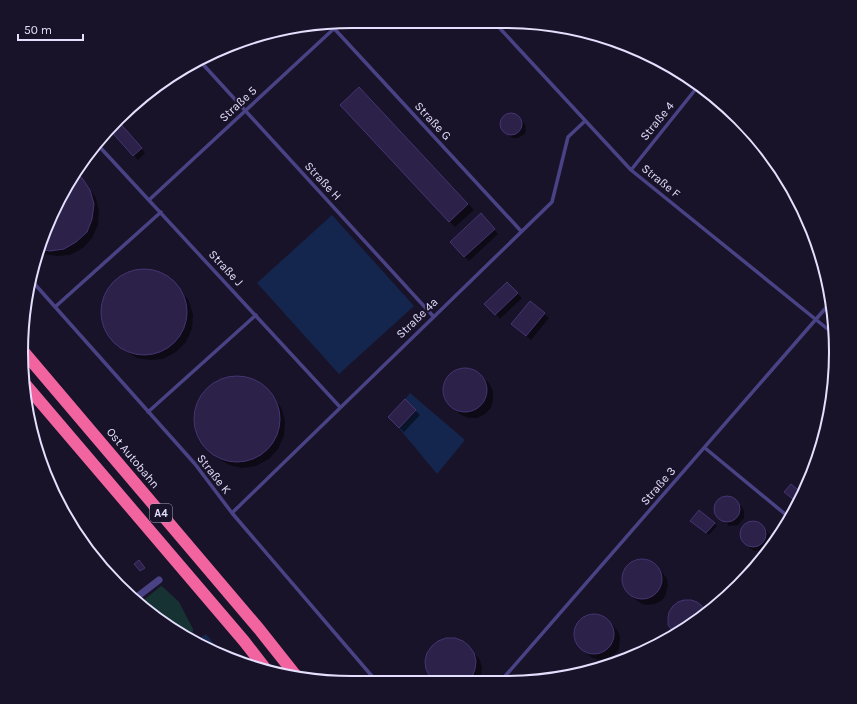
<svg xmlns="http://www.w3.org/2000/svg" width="857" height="704" viewBox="0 0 857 704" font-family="Karla,sans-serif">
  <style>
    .green { fill: #173233 }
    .water { fill: #14264d }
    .shadow { fill: #0007 }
    .building { fill: #2c2149; stroke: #453573 }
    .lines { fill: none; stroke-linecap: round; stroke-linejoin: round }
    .lane { stroke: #494385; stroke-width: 3.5 }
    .street { stroke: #494385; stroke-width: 7 }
    .highway { stroke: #f2649f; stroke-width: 12 }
    .labels { text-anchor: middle; stroke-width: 4; stroke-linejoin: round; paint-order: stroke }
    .shield { fill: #19132a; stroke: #a7a2bd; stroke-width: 1 }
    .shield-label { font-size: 11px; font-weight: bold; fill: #e4dffc }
    .street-label { font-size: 12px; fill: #e4dffc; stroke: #19132a }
    .rim { fill: none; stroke: #e4dffc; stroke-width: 2 }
  </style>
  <rect width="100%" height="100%" fill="#19132a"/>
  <path class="green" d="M161,586L164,588L179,602L193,629V635L190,639L139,604Z"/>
  <path class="water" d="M332,215L414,306L339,374L257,283Z
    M410,393L465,440L437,474L399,428L416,410L405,399Z
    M206,634L223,655L205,649L197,643V640Z"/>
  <path class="shadow" d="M365,94L474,210L455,227L449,221Z
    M508,115H515L525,124L526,131L525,134L518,138H512L502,128V121L503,119Z
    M122,127L145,153L138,160L133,155Z
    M74,174L88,186L96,198L99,211L98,225L92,238L83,248L70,255L57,256L43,254L38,251L39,245Z
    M481,215L498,234L469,261L464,256Z
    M150,270L163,274L181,290L189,301L193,315L192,329L186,342L176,352L163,359L150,360L137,358L125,351L118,345L109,334L104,322L102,309L105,296L113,284L123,275L136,271Z
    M507,283L522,298L500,319L486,304Z
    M544,314L549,318L531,340L517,328Z
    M468,368L476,371L483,377L489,383L493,391V400L491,408L485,414L477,418H469L461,415L448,403L444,395V387L446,379L452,373L460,369Z
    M242,377L256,382L274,397L282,409L285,422L284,436L278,449L269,459L256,466L242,468L229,465L217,458L211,452L202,442L196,429L195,416L198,403L205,391L216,383L228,378Z
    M405,400L420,415L404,432L389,417Z
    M730,498L742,507L744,511V518L738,525L728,526V524L717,517L715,507L716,503L720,499Z
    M753,522H756L763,527L770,535V543L764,550L754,551L748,547L741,538L742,528L747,524Z
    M694,523H714L717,526L709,535Z
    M640,560L652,563L663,573L667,579L668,585L665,597L661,601L655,604L648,605L642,604L636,600L625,589L623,583V576L625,570L629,565Z
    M701,607L708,614L676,634L669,624Z
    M597,614L608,620L618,631L620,637L619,649L615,654L604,660H598L591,657L586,653L576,641L575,634L576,628L579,622L584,617L590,615Z
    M469,647L480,660L482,668L481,676L478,682H436L430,676Z"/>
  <path class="building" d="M359,87L468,204L449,222L340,105Z
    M500 124a11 11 0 1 1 22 0a11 11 0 1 1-22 0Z
    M118,121L142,148L133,156L109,129Z
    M75,173L82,178L90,190L94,204L92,219L87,232L76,242L64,249L50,251L38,249Z
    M481,213L495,229L464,257L450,242Z
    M101 312a43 43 0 1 1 86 0a43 43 0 1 1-86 0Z
    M507,282L518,293L495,315L484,304Z
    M530,301L545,313L526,336L511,324Z
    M443 390a22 22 0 1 1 44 0a22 22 0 1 1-44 0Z
    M194 419a43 43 0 1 1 86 0a43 43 0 1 1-86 0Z
    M405,399L416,410L399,428L388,417Z
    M791,484L803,494L798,503L784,492Z
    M714 509a13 13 0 1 1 26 0a13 13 0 1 1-26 0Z
    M699,510L715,523L706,533L690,521Z
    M740 534a13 13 0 1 1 26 0a13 13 0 1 1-26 0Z
    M622 579a20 20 0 1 1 40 0a20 20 0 1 1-40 0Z
    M139,560L145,568L140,571L134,564Z
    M684,600H691L697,602L702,606L706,615L675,634L668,625V618L669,612L673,606L678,602Z
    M574 634a20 20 0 1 1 40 0a20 20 0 1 1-40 0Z
    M446,638H455L463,641L469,646L474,653L476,661L475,669L472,677L467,682H434L430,677L426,669L425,661L427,653L432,646L438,641Z
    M539,674H546L553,678L525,682L533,675Z"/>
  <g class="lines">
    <path class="lane" d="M494,22L631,170L835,335
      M330,24L521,231
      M199,60L433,316
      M97,144L340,407
      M631,170L699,85
      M149,200L340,23
      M32,281L195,464L232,513L377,682
      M55,307L161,212
      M148,412L256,315
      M705,448L791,519
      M232,513L552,202L568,137L585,121
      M500,682L831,302"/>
    <path class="street" d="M133,600L159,580"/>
    <path class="highway" d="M23,351L259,629L297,677
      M25,384L244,641L268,672"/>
  </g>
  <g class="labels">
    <rect class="shield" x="150" y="504" width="22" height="18" rx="3"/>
    <g class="shield-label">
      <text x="161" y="517">A4</text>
    </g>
    <g class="street-label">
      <text transform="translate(238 104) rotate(-43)" y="4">Straße 5</text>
      <text transform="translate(433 121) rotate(47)" y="4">Straße G</text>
      <text transform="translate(657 121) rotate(-51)" y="4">Straße 4</text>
      <text transform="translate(323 181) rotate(47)" y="4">Straße H</text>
      <text transform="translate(661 181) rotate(39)" y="4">Straße F</text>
      <text transform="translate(226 268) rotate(47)" y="4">Straße J</text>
      <text transform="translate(417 318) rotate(-44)" y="4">Straße 4a</text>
      <text transform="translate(133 458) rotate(50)" y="4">Ost Autobahn</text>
      <text transform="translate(214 474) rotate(52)" y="4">Straße K</text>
      <text transform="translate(658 486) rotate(-49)" y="4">Straße 3</text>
    </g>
  </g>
  <path d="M0 0H857V704H0ZM352 28H505A324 324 0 0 1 829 352V352A324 324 0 0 1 505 676H352A324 324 0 0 1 28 352V352A324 324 0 0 1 352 28Z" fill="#19132a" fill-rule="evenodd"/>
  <path class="rim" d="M352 28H505A324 324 0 0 1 829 352V352A324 324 0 0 1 505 676H352A324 324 0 0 1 28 352V352A324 324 0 0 1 352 28Z"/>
  <path d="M18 34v6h65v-6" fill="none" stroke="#e4dffc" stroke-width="2"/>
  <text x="24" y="34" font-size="12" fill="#e4dffc" stroke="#19132a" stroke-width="3" paint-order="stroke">50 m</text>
</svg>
